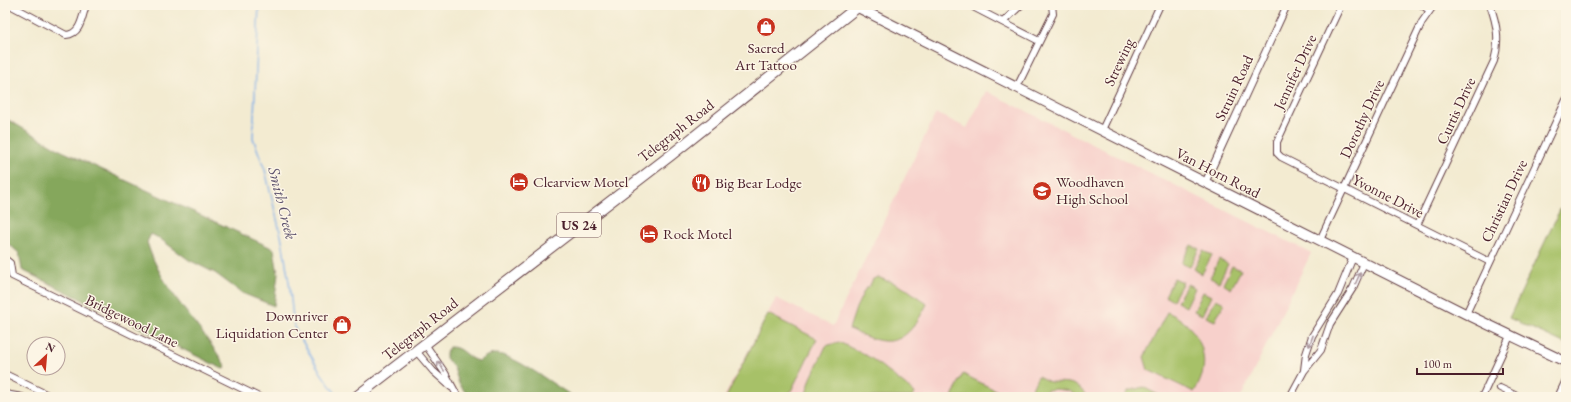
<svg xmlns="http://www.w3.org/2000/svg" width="1571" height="402" viewBox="0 0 1571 402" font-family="'EB Garamond',serif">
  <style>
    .built { fill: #f7d0cb }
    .green { fill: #a7c167; stroke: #787049 }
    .forest { fill: #85a75c; stroke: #686344 }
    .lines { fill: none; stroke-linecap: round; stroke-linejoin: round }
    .stream { stroke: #7cade7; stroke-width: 1.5 }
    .minor-casing { stroke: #633e44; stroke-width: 8 }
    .secondary-casing { stroke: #633e44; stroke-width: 11 }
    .primary-casing { stroke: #633e44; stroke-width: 12 }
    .minor { stroke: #fff; stroke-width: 6 }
    .secondary { stroke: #fff; stroke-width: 9 }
    .primary { stroke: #fff; stroke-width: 10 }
    .oneway { stroke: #ae9aa0 }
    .labels { text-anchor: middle; stroke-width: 3; stroke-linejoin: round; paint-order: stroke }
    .shield { fill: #fcf5e5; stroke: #7f5f63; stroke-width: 1 }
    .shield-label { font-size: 14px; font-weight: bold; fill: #4a1f2b }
    .poi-label { font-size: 15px; fill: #4a1f2b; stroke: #fcf5e5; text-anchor: start }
    .street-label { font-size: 15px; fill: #4a1f2b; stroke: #fcf5e5 }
    .water-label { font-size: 16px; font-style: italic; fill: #5c516d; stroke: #fcf5e5 }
  </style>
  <rect width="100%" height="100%" fill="#fcf5e5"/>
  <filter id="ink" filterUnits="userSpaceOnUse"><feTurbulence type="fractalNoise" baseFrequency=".025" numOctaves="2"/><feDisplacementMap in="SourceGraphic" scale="8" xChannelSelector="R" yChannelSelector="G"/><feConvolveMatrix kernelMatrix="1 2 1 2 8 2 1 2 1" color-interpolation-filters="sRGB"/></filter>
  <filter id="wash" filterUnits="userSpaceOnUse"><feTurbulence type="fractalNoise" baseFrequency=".012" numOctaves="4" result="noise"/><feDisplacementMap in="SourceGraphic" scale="16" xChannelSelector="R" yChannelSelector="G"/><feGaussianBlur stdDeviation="0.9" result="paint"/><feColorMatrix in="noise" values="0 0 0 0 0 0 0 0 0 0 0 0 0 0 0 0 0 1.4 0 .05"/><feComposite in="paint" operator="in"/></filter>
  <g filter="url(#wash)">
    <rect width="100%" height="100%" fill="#f3ebd1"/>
    <path class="built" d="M986,91L1311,253L1241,397H724L776,298L833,326L936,113L967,128Z"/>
    <path class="green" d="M1566,197V344L1509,318Z
      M1191,245L1199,249L1190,267L1181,263Z
      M1203,251L1212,255L1202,274L1194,269Z
      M1219,259L1228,264L1219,282L1210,278Z
      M1232,266L1241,270L1231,289L1223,284Z
      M878,277L887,281H890L908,290L927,304C906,345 891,350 849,329L856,308L865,289L869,287L873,279Z
      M1174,278L1183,282L1173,300L1165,296Z
      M1187,284L1195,288L1186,307L1177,302Z
      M1203,292L1211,296L1202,315L1194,311Z
      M1216,299L1224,303L1215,321L1206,317Z
      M1167,312C1200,325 1215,362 1194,392L1148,370L1144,357Z
      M768,314L817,339L788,397H726Z
      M839,342L871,358L915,393L913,397H805L811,378L826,346Z
      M963,374L1001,393L999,397H952Z
      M1038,376C1042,378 1047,381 1050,382C1067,383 1076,380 1087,397H1077L1070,391L1056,389L1047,390L1038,397H1028Z
      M1143,387L1162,397H1125L1128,391Z"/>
    <path class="forest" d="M5,118L62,151L274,249L278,274L274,306L242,293L215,273L189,260L159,238L151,234L147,242C161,290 201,325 226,367L223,369L22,270L19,253L5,241Z
      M449,347C463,346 467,360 479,361C485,357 488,354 496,354C513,354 557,387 574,397H469L459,384L454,368L446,358V353Z"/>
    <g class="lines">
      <path class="stream" d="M259,5L253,138L265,170L282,240L289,282L294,327L321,373L336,394"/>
    </g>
  </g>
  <g filter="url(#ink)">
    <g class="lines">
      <g class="minor-casing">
        <path id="minor" d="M10,5L66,35C81,34 82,17 86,5
          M1341,5L1277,142V153L1281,157L1490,262
          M1422,5L1429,10
          M975,8L1039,41
          M1003,22L1021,5
          M1017,87L1053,14L1052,5
          M1102,130L1160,5
          M1205,183L1287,5
          M1417,225L1494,61C1500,41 1497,24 1490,5
          M1320,240L1422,22L1434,5
          M5,259L10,263L12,276L259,397
          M1466,314L1566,100
          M425,344L445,373L458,397
          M416,351L433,371L451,387
          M1304,370L1306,354L1312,336L1338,294L1353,257
          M5,374L52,397
          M1500,388L1519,397
          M5,394L22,397
          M1290,397L1304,371L1321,350L1330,324L1353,288L1364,263
          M1482,397L1510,336
          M1558,397L1566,380"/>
      </g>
      <g class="secondary-casing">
        <path id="secondary" d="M857,7L1466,314L1566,362"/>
      </g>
      <g class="primary-casing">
        <path id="primary" d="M356,397L671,155L860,5"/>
      </g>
      <use href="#minor" class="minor"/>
      <use href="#secondary" class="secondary"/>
      <use href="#primary" class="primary"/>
    </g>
    <defs><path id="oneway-shaft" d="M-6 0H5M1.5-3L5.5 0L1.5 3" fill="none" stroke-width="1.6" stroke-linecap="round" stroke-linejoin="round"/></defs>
    <g class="oneway">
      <use href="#oneway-shaft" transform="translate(1358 278) rotate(-66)"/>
      <use href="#oneway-shaft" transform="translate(1311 341) rotate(110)"/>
      <use href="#oneway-shaft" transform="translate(441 366) rotate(-123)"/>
    </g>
  </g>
  <defs>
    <g id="shop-disc" transform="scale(1)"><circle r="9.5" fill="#c8321e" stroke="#fcf5e5"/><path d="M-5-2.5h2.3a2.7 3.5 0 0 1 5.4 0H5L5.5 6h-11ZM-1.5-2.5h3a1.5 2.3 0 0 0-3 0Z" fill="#fff"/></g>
    <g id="hotel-disc" transform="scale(1)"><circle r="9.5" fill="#c8321e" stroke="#fcf5e5"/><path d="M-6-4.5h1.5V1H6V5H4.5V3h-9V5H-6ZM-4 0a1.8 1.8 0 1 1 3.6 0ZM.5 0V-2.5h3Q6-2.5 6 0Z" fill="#fff"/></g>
    <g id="restaurant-disc" transform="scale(1)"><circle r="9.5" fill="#c8321e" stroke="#fcf5e5"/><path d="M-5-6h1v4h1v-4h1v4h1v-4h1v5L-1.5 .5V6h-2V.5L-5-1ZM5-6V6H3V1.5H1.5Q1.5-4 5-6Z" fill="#fff"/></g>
    <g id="school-disc" transform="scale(1)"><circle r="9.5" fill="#c8321e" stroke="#fcf5e5"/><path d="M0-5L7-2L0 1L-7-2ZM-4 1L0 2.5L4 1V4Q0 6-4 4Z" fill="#fff"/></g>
  </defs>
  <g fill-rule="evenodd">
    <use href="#shop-disc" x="766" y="27"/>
    <use href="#hotel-disc" x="519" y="182"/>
    <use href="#restaurant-disc" x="701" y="183"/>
    <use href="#school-disc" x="1042" y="191"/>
    <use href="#hotel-disc" x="649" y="234"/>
    <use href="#shop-disc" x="342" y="325"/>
  </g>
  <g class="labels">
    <rect class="shield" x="557" y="213" width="44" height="24" rx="3"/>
    <g class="shield-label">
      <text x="579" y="230">US 24</text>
    </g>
    <g class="poi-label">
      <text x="766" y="53" text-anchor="middle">Sacred<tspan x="766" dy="17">Art Tattoo</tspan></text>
      <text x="533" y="187">Clearview Motel</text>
      <text x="1056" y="187">Woodhaven<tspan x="1056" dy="17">High School</tspan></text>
      <text x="715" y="188">Big Bear Lodge</text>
      <text x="663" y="239">Rock Motel</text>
      <text x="328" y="321" text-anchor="end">Downriver<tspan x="328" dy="17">Liquidation Center</tspan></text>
    </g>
    <g class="street-label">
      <text transform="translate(1119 62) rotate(-65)" y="5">Strewing</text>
      <text transform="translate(1295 72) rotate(-65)" y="5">Jennifer Drive</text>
      <text transform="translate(1234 88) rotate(-65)" y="5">Struin Road</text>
      <text transform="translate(1456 111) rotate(-65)" y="5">Curtis Drive</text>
      <text transform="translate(1362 119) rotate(-65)" y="5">Dorothy Drive</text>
      <text transform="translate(676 131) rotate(-38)" y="5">Telegraph Road</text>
      <text transform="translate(1218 173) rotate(27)" y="5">Van Horn Road</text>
      <text transform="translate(1388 196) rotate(27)" y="5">Yvonne Drive</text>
      <text transform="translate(1504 201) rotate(-65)" y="5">Christian Drive</text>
      <text transform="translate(132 321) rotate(26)" y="5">Bridgewood Lane</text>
      <text transform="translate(420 329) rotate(-38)" y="5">Telegraph Road</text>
    </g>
    <g class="water-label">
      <text transform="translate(283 203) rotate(76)" y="6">Smith Creek</text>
    </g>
  </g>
  <rect width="1571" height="402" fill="none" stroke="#fcf5e5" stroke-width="20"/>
  <g transform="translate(46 356) rotate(26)"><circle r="19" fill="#fcf5e5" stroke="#b59f9b"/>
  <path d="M0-3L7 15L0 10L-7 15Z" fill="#c8321e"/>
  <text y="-6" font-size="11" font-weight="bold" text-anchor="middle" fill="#4a1f2b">N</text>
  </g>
  <path d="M1417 368v6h86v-6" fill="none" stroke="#4a1f2b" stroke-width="2"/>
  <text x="1423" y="368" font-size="12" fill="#4a1f2b" stroke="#fcf5e5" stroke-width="3" paint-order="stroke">100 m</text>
</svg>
